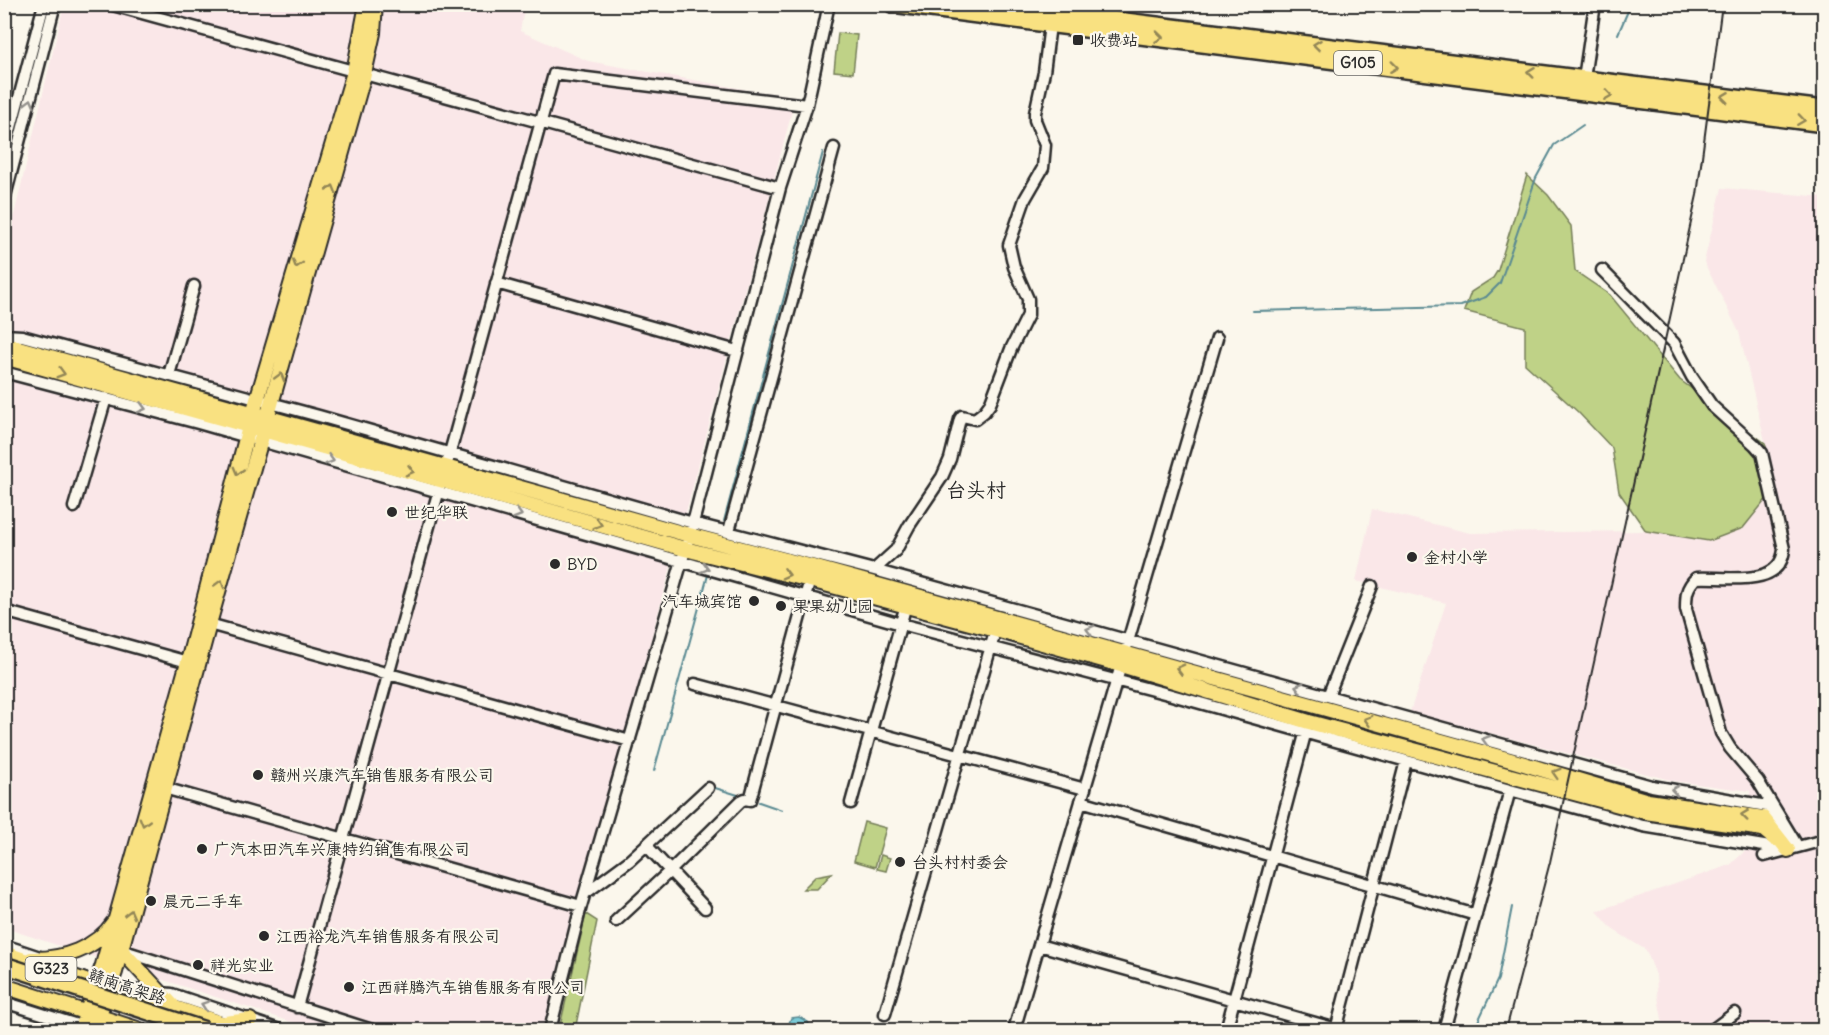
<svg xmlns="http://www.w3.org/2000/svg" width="1829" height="1035" viewBox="0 0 1829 1035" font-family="Delius,'LXGW WenKai TC',sans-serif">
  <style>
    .built { fill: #fae7e8 }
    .green { fill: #bfd287; stroke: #757e59; stroke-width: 1.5 }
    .water { fill: #7acad6; stroke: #5a8a92; stroke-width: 1.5 }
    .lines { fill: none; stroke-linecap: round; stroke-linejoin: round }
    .stream { stroke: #5a8a92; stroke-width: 2 }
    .minor-casing { stroke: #2b2b2b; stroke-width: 15 }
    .major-casing { stroke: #2b2b2b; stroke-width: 18 }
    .highway-casing { stroke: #2b2b2b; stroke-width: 20 }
    .minor { stroke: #fbf7ec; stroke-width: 10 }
    .major { stroke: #f9e181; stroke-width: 14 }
    .highway { stroke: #f9e181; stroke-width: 15 }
    .rail { stroke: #2b2b2b; stroke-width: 2 }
    .highway-bridge-casing { stroke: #2b2b2b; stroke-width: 20; stroke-linecap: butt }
    .highway-bridge { stroke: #f9e181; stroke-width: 15 }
    .oneway { stroke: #928656 }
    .oneway2 { stroke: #93918c }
    .poi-dot { fill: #2b2b2b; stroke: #fbf7ec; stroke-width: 2 }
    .labels { text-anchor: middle; stroke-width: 4.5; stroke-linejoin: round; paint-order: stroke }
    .shield { fill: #fbf7ec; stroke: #696865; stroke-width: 1.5 }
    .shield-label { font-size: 15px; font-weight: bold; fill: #2b2b2b }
    .poi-label { font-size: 16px; fill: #2b2b2b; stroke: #fbf7ec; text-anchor: start }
    .street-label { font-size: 16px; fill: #2b2b2b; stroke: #fbf7ec }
    .quarter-label { font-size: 20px; fill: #2b2b2b; stroke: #fbf7ec }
  </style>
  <rect width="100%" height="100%" fill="#fbf7ec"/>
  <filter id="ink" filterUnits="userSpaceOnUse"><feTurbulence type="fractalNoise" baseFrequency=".0167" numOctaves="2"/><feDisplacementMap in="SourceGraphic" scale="12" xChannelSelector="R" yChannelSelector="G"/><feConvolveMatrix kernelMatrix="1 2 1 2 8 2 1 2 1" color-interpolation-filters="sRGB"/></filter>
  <g filter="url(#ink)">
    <path class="built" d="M204,4L227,8L228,4L525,5L520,31L588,61L754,91L796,96L689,501L543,1030H316L5,928V253L64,5Z
      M1722,188L1824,197V1030H1664L1657,992L1656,975L1646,950L1612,929L1597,911L1730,865L1745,851L1750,791L1674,781L1410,712L1446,603L1356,581L1372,509L1470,533L1646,531L1709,541L1743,528L1776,487L1739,332L1704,262Z"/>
    <path class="green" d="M838,33L857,35L853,73L834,71Z
      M1527,175L1548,195L1571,226L1575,271L1610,295L1680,380L1765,443L1776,487L1743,528L1709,541L1646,531L1619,492L1612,448L1578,412L1525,364V327L1464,311L1471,292L1493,278L1498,270Z
      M864,822L886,828L875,867L854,861Z
      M881,855L890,858L886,871L877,869Z
      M832,873L817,889H803L816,876Z
      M586,914L597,921L575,1030H559Z"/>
    <path class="water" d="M799,1017L808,1022L812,1030H790L788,1026L791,1018Z"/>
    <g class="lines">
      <path class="stream" d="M1618,34L1631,4
        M1253,311L1461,306L1486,297L1500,283L1536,178L1554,145L1583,125
        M724,521L823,152
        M654,771L708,575
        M712,787L738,795
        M759,802L782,810
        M1474,1030L1498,979L1512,907"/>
      <g class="minor-casing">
        <path id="minor" d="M109,4L780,188
          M1110,19L1111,4
          M1583,85L1595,4
          M4,154L44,4
          M4,200L55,4
          M1602,270L1674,343L1692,377L1712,406L1755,445L1762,453L1784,549C1781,589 1725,576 1696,578C1686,588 1686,595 1686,609L1721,733L1730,748L1758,781L1798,847
          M496,283L737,351
          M4,335L22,336L319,416L693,523L874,570L1652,786L1767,806L1781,834
          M4,372L198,423L901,624L1168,694L1510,790L1643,826L1788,850
          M169,375L194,286
          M448,460L554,74L807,105
          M74,507L106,398
          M729,531L834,148
          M874,570L896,550L909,526L942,477L950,459L960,419L962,416L975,419L984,412L990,404L1011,349L1028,315V299L1014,267L1009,245L1025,199L1043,168L1045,145L1035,120V113L1044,72L1050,25
          M4,611L195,664
          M209,624L630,741
          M695,684L1085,789
          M1328,696L1372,586
          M157,786L581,906
          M1081,801L1476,915
          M851,803L907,601
          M646,845L705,908
          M1764,856L1824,840
          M587,892L629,861L708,788
          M616,921L670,871L741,801L745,799L750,800L812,572
          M4,945L40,957
          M1039,945L1340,1030
          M121,950L372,1030
          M128,990L172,994L280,1030
          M4,1002L87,1028
          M297,1007L440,486
          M885,1014L993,639
          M550,1030L581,906L693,523L780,188L807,105L829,4
          M1014,1030L1217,338
          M1226,1030L1307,727
          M1336,1030L1406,761
          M1444,1030L1510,790
          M1712,1030L1735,1013"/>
      </g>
      <g class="major-casing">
        <path id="major" d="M4,344L689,535L813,567L1514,761L1648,801L1763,818L1788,850
          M4,357L685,549L810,580L996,630L1121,665L1309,722L1645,812L1763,829L1775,839
          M121,950L173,1006
          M4,953L109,989L175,1008L241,1030
          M31,959C62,960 96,949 114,922
          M4,986L140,1030
          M225,1023L250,1020
          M82,1026L103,965L188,662L249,427L354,72L367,4
          M93,1030L115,972L209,624L364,74L373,33L375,4"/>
      </g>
      <g class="highway-casing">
        <path id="highway" d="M892,4L1824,124
          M991,4L1824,109"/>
      </g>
      <use href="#minor" class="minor"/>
      <use href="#major" class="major"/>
      <use href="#highway" class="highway"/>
      <path class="rail" d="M1506,1030L1550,862L1697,195L1722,4"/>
      <g class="highway-bridge-casing">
        <path id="highway-bridge" d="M4,965L205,1030"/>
      </g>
      <use href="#highway-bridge" class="highway-bridge"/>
    </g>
    <defs><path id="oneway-chevron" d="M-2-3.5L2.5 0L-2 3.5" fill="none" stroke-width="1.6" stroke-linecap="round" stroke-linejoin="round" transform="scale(1.5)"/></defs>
    <g class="oneway">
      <use href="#oneway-chevron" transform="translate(1159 37) rotate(7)"/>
      <use href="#oneway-chevron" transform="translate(1317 45) rotate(-173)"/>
      <use href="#oneway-chevron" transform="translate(1394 67) rotate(7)"/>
      <use href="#oneway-chevron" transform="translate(1531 72) rotate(-173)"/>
      <use href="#oneway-chevron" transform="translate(1608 95) rotate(8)"/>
      <use href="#oneway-chevron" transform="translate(1725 97) rotate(-173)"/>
      <use href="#oneway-chevron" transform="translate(1801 120) rotate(8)"/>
      <use href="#oneway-chevron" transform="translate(332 189) rotate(-74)"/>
      <use href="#oneway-chevron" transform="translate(297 264) rotate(107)"/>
      <use href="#oneway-chevron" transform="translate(61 373) rotate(16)"/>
      <use href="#oneway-chevron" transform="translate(280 377) rotate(-74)"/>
      <use href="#oneway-chevron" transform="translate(238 471) rotate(105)"/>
      <use href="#oneway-chevron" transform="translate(410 471) rotate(15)"/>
      <use href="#oneway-chevron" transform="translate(598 524) rotate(16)"/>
      <use href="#oneway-chevron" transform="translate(786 574) rotate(14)"/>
      <use href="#oneway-chevron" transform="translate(220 584) rotate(-74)"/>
      <use href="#oneway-chevron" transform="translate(1180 669) rotate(-165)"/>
      <use href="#oneway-chevron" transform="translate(1368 720) rotate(-164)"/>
      <use href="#oneway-chevron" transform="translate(1556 773) rotate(-163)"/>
      <use href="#oneway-chevron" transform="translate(1745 815) rotate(-173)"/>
      <use href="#oneway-chevron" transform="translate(144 822) rotate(106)"/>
      <use href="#oneway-chevron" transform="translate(130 914) rotate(-75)"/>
    </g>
    <g class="oneway2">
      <use href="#oneway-chevron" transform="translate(30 103) rotate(-75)"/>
      <use href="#oneway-chevron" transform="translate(142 408) rotate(15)"/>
      <use href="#oneway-chevron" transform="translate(330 460) rotate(16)"/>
      <use href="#oneway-chevron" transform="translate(518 514) rotate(16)"/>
      <use href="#oneway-chevron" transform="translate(705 568) rotate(16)"/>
      <use href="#oneway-chevron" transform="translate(1090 630) rotate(-165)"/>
      <use href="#oneway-chevron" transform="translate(1299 687) rotate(-165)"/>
      <use href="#oneway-chevron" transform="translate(1486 740) rotate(-164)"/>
      <use href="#oneway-chevron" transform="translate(1675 790) rotate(-171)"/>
      <use href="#oneway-chevron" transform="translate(205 1005) rotate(-161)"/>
    </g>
  </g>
  <g class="poi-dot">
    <rect x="1072" y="34" width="12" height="12" rx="3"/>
    <circle cx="392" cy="512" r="6"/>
    <circle cx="1412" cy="557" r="6"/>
    <circle cx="555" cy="564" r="6"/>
    <circle cx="754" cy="601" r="6"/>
    <circle cx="781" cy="606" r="6"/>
    <circle cx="258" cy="775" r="6"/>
    <circle cx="202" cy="849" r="6"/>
    <circle cx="900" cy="862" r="6"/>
    <circle cx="151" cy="901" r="6"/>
    <circle cx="264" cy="936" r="6"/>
    <circle cx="198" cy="965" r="6"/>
    <circle cx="349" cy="987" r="6"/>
  </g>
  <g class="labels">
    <g class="shield">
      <rect x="1334" y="51" width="48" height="24" rx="4.5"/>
      <rect x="25.5" y="957" width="51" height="24" rx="4.5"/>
    </g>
    <g class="shield-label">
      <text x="1358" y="68">G105</text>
      <text x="51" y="974">G323</text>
    </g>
    <g class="poi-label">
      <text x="1090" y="46">收费站</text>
      <text x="404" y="518">世纪华联</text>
      <text x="1424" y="563">金村小学</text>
      <text x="567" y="570">BYD</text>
      <text x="742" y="607" text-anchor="end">汽车城宾馆</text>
      <text x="793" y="612">果果幼儿园</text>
      <text x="270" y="781">赣州兴康汽车销售服务有限公司</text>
      <text x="214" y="855">广汽本田汽车兴康特约销售有限公司</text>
      <text x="912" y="868">台头村村委会</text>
      <text x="163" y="907">晨元二手车</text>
      <text x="276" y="942">江西裕龙汽车销售服务有限公司</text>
      <text x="210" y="971">祥光实业</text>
      <text x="361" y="993">江西祥腾汽车销售服务有限公司</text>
    </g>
    <g class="street-label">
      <text transform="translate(127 986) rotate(18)" y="6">赣南高架路</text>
    </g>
    <g class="quarter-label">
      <text x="976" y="497">台头村</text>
    </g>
  </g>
  <rect width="1829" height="1035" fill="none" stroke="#fbf7ec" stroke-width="24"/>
  <rect x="12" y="12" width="1805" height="1011" fill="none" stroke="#2b2b2b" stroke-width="2" filter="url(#ink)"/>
</svg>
